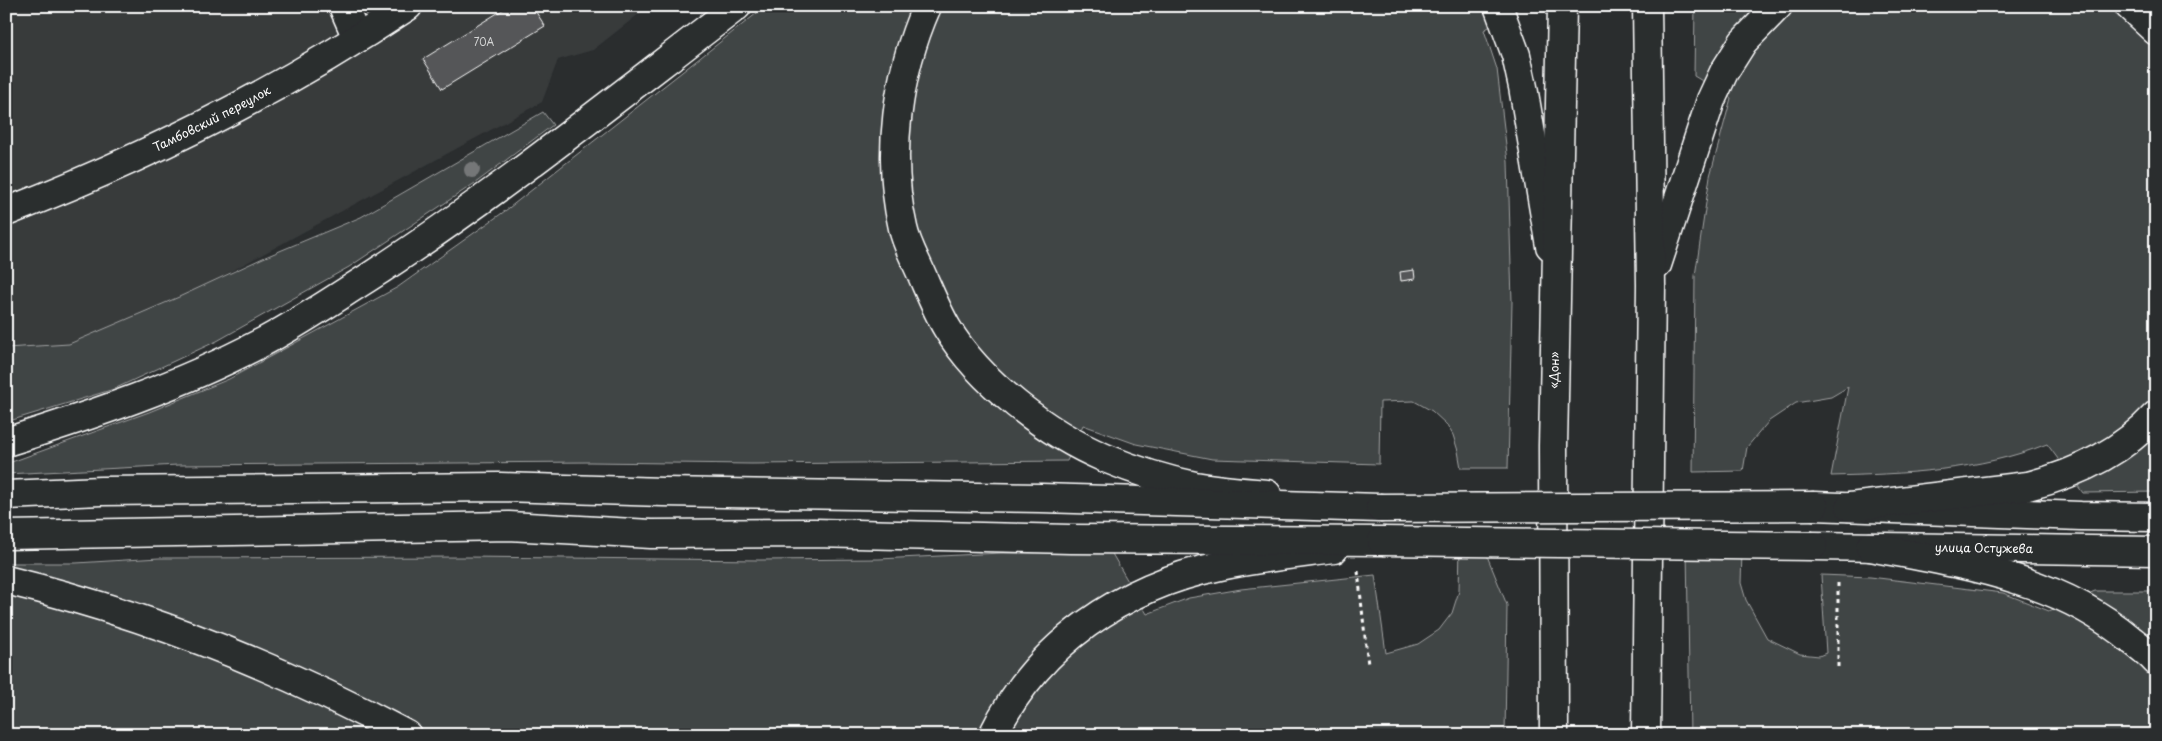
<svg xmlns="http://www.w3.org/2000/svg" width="2162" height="741" viewBox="0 0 2162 741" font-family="'Playpen Sans',sans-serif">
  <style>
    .built { fill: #373a3b }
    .green { fill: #414445; stroke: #a0a2a2 }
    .building { fill: #555758; stroke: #fff }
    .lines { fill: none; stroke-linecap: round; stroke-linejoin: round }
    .street-casing { stroke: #fff; stroke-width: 31 }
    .primary-casing { stroke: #fff; stroke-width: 31 }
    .highway-casing { stroke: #fff; stroke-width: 31 }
    .path { stroke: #fff; stroke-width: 3; stroke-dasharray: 4 4; stroke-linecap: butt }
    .street { stroke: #2a2d2e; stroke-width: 28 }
    .primary { stroke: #2a2d2e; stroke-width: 28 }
    .highway { stroke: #2a2d2e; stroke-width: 28 }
    .highway-bridge-casing { stroke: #fff; stroke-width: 31; stroke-linecap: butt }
    .highway-bridge { stroke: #2a2d2e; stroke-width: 28 }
    .tree { fill: #757778 }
    .labels { text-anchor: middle; stroke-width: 5; stroke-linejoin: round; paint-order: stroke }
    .number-label { font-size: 10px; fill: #d4d5d5 }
    .street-label { font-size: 12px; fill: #fff; stroke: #2a2d2e }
  </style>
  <rect width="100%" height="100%" fill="#2a2d2e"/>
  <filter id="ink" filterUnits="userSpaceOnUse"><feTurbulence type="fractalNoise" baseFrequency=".02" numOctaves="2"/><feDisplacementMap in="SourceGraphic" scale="10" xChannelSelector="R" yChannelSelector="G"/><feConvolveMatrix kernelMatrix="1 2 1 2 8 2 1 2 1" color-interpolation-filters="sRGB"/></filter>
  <g filter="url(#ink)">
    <path class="built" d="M6,6H649L593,50L558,60L542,102L65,362L6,384Z"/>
    <path class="green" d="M766,6H1519V9L1484,30L1497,69L1508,162L1512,302L1508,468H1461L1458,451L1453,435L1447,425L1432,411L1414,401L1380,402L1379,464L1212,459L1136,444L1083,425L1067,461L751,464L590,462L178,465L6,474V464L149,412L229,379L398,287L505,211Z
      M1695,6H2156V492L2083,493L2047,444C1979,471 1903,474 1831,476L1848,387L1831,397L1796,403L1769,421L1747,447L1743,471L1693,472L1695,276L1710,176L1731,98L1694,76Z
      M543,112L553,125L478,181L349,267L217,341L114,389L6,422V348L69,344L179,297L263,258L361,217Z
      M1460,546H1483L1507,605L1505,735H6V563H76L159,558L466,557L760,560L879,559L1001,553L1111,552L1147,614L1189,598L1241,589L1375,575L1386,653L1418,644L1439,630L1452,613L1459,591Z
      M1687,550L1742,552L1741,583L1746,600L1767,638L1800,654L1819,656L1826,653L1821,575L1870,577L2003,593L2049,611L2095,591H2156V735H1690Z"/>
    <path class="building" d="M509,6H532L545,26L442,89L423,59Z
      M1414,270L1415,279L1401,281L1400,272Z"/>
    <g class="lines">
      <g class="street-casing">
        <g id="street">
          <path d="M343,6L357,38"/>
          <path id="s1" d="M6,212C146,158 283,89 408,6"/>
        </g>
      </g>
      <g class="primary-casing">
        <g id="primary">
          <path d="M927,6C897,74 886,155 903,228C906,243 915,259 921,273C929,291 937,311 947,328C979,382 1048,434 1105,458C1134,470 1165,480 1195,486C1219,490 1243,492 1267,494"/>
          <path d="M1498,6L1516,55L1523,87L1550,246"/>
          <path d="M1814,506L2081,516L2156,517"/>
          <path id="s2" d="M1813,546L2156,551"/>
          <path d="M993,735C1037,644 1123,586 1220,566C1257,558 1296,554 1334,549"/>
        </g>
      </g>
      <g class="highway-casing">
        <g id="highway">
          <path d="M2129,6L2156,31"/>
          <path d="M1657,265L1711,100L1724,72L1743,42L1778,6"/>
          <path d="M6,442C92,415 179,386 259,344C296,325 331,301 366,279C495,196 615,99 737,6"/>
          <path d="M6,495L101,491L500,487L663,492L1041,498L1380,508"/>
          <path d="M1850,507L2028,486C2076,474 2122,452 2156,415"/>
          <path d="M6,535L509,526L651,534L814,533L1070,539L1382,541"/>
          <path d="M1870,547C1960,564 2057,577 2130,639C2139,646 2149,653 2156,661"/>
          <path d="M6,580C146,614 280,667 407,735"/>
          <path id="s3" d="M1554,735L1553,446L1562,6"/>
          <path d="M1646,735L1651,285L1647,6"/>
        </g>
      </g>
      <path class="path" d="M1358,571L1368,665
        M1838,583V671"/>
      <use href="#street" class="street"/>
      <use href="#primary" class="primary"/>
      <use href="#highway" class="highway"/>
      <g class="highway-bridge-casing">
        <path id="highway-bridge" d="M1380,508L1814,506
          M1382,541L1813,546"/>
      </g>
      <use href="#highway-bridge" class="highway-bridge"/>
    </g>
    <circle class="tree" cx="472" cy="170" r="8"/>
  </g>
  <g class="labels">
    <g class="number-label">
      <text x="484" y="46">70А</text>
    </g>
    <g class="street-label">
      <text dy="4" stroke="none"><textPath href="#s1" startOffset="226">Тамбовский переулок</textPath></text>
      <text dy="4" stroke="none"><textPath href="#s3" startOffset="365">«Дон»</textPath></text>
      <text dy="4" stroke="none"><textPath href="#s2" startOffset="171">улица Остужева</textPath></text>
    </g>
  </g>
  <rect width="2162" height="741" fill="none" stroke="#2a2d2e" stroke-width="25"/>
  <rect x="12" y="12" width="2137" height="716" fill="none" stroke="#fff" stroke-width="2" filter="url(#ink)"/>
</svg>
